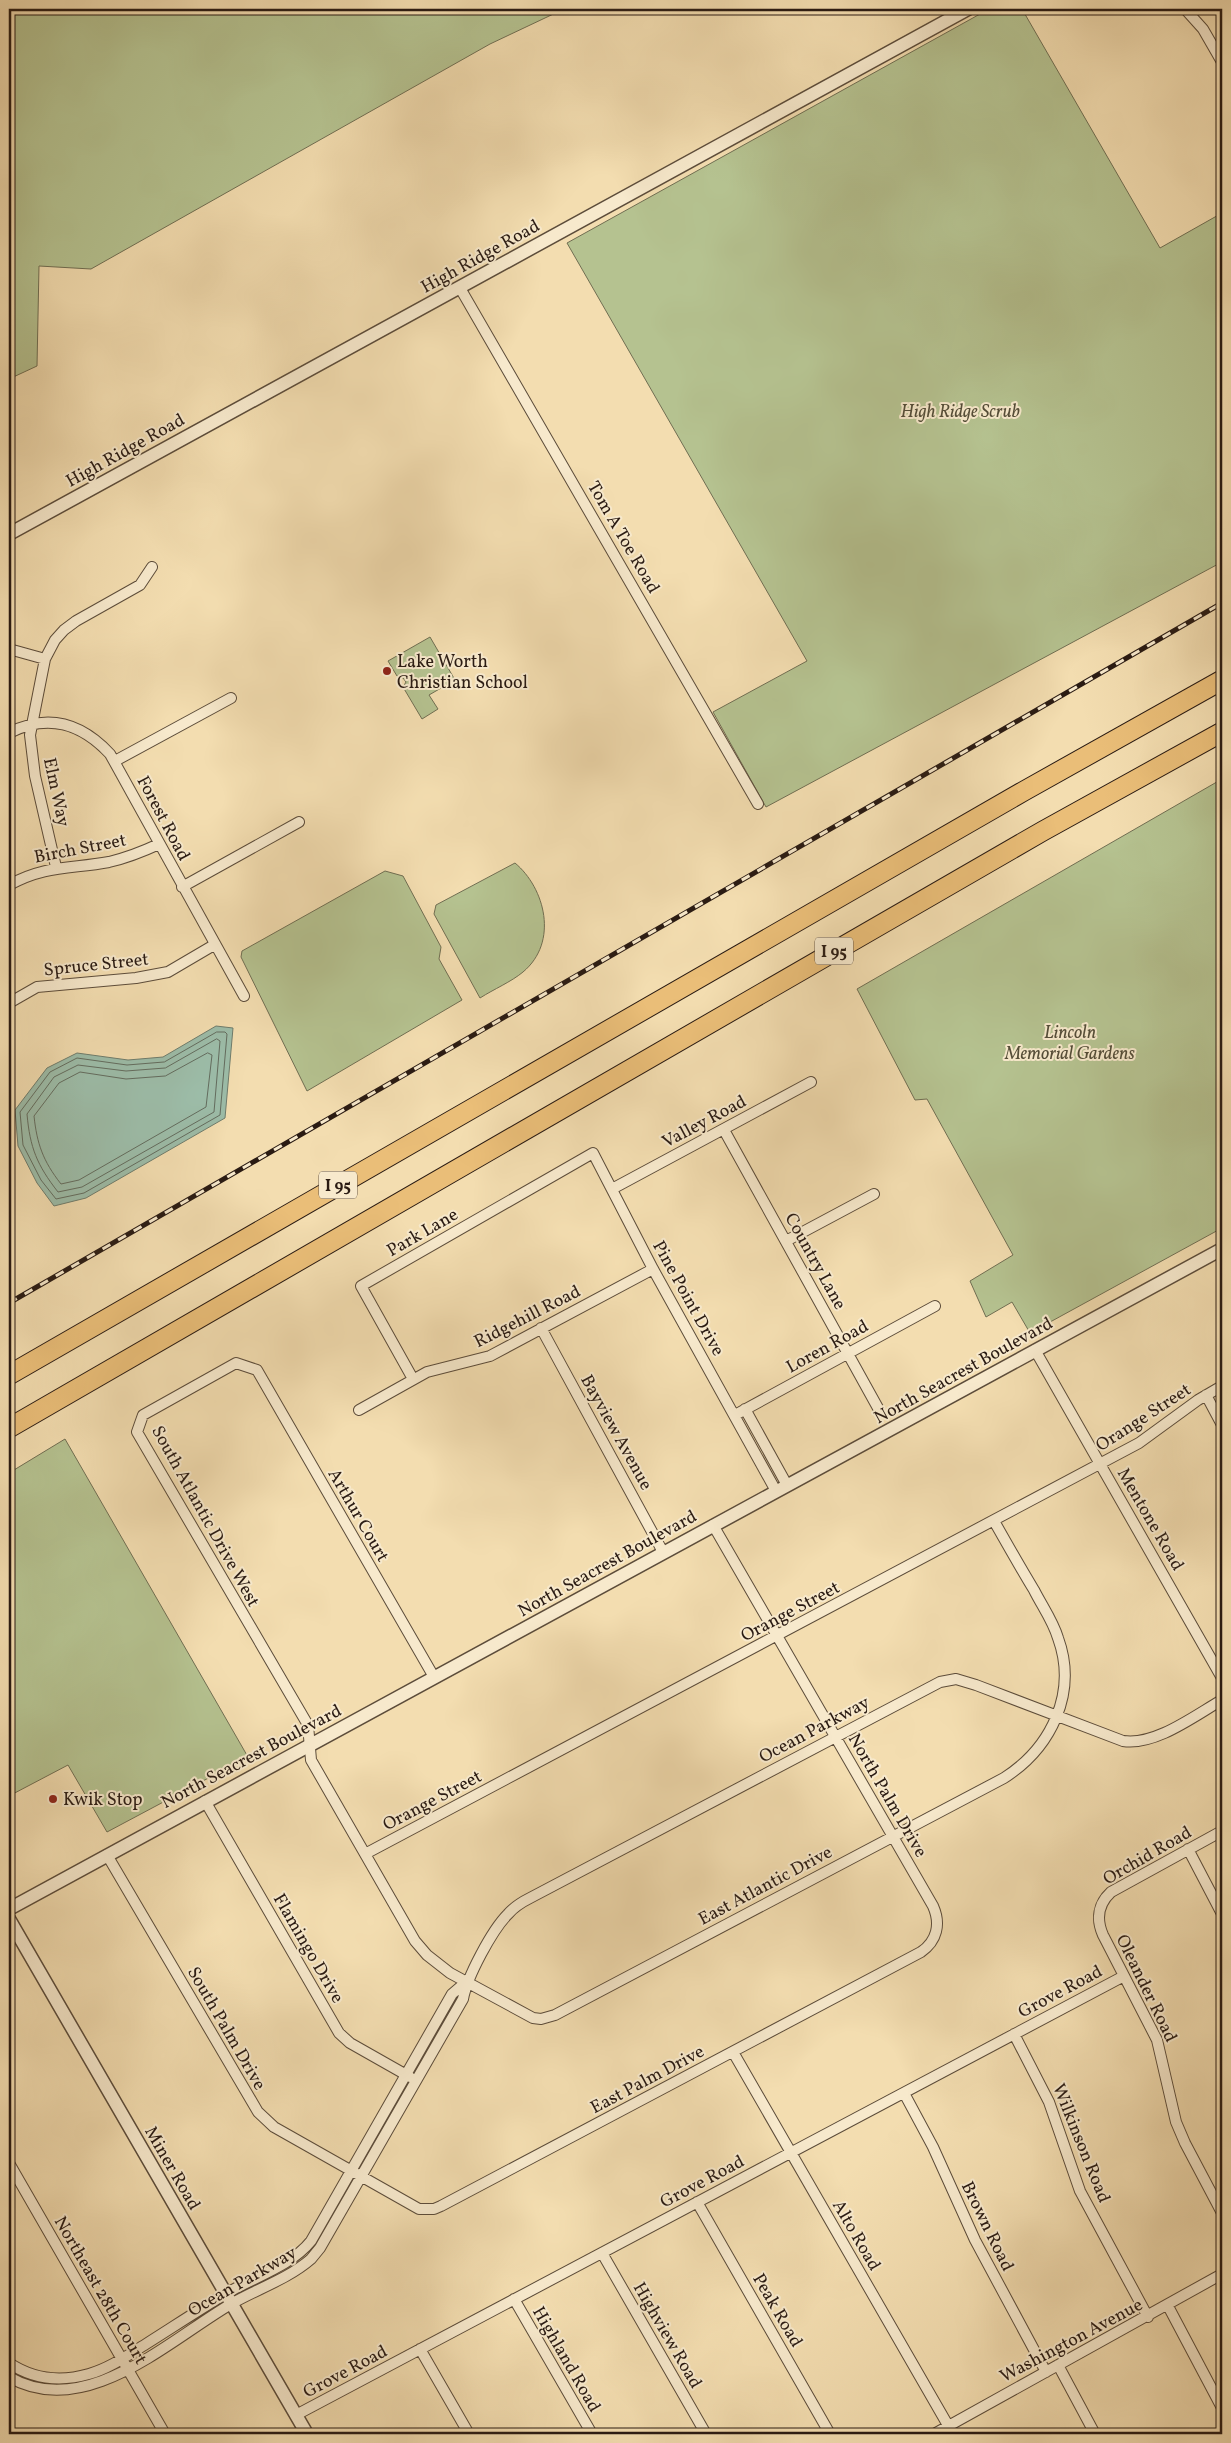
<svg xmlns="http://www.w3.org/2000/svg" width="1231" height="2443" viewBox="0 0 1231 2443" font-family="Vollkorn,serif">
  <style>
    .green { fill: #b5c290; stroke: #706e52 }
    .water { fill: #9cbca8; stroke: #6e7c6c }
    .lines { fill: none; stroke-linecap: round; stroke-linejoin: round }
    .shore { stroke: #636c5e; stroke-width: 1 }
    .minor-casing { stroke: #5c4c3a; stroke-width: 12 }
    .tertiary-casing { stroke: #5c4c3a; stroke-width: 15 }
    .motorway-casing { stroke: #2a1b13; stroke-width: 21 }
    .minor { stroke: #f7e9cc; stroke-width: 10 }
    .tertiary { stroke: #f7e9cc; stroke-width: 12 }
    .motorway { stroke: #eabe78; stroke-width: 19 }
    .rail-casing { stroke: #2a1b13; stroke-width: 5 }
    .rail { stroke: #f7e9cc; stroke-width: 3; stroke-dasharray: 9; stroke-linecap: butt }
    .poi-dot { fill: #8f2418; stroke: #f7e9cc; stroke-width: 2 }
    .labels { text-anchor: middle; stroke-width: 4; stroke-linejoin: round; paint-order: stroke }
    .shield { fill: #f7e9cc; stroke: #68594a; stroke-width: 1 }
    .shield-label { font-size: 16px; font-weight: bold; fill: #2a1b13 }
    .street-label { font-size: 18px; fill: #2a1b13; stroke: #f7e9cc }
    .park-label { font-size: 18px; font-style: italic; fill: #544d38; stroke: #f7e9cc }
    .poi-label { font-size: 18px; fill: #2a1b13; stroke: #f7e9cc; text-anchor: start }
  </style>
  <rect width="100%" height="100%" fill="#f3ddb0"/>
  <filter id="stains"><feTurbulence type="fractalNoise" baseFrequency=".004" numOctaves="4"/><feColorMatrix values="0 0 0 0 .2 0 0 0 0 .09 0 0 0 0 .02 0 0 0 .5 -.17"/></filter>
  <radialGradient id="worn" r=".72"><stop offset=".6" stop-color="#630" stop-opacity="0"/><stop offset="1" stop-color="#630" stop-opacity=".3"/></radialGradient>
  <path class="green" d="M9,9H564L490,44L91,269L39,266L37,366L9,379Z
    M989,9H1022L1160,248L1222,213V562L766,807L713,712L807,661L567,243Z
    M430,637L455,680L429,695L438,709L422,719L403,687L406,682L403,678L397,676L388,661Z
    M1222,779V1228L1030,1333L1012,1302L986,1317L970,1281L1013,1255L927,1099L915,1100L857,989Z
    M515,863C545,888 559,942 523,972C511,982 494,989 480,998L434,914L436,905Z
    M385,871L403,876L441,947L439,959L462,1000L307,1091L241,957L242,951Z
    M65,1439L248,1757L107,1832L68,1765L9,1796V1473Z"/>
  <path class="water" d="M216,1026L233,1028L225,1118L86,1198L54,1206L37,1183L18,1146L15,1110L47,1068L77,1053L128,1060L163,1057Z"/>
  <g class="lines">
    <path class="shore" d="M217,1032H225L227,1034L220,1115L84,1193L56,1199L41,1180L23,1145L20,1112L50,1072L77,1058L127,1065L164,1062Z
      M217,1039L220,1041L214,1112L82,1187L58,1192C37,1165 30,1148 27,1114L54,1077L78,1065L126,1071L165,1068Z
      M208,1053L212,1055L206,1107L79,1180L61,1184C43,1161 37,1144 34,1116L59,1083L80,1072L126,1079L165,1076Z"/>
    <g class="minor-casing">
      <path id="minor" d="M1185,9L1203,29L1222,62
        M460,288L758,804
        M9,649L45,659
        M9,733C48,713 81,723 110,754L244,996
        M115,761L231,698
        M56,867L35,776L30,735L45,659L55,640L64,630L76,621L140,585L152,567
        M9,885C45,865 71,869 109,862C126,858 144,851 159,844
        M182,887L299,822
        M9,1003L37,987L136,978L168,972L214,945
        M724,1130L878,1408
        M612,1189L811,1082
        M786,1241L874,1194
        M541,1328L663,1552
        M1035,1350L1222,1678
        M413,1379L361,1286L593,1153L653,1269L776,1491
        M1206,1395L1222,1425
        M745,1409L787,1485
        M359,1410L427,1372L490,1356L653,1269
        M735,1415L935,1306
        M434,1677L257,1370L236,1363L143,1415L137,1432L308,1725L311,1760L415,1941L427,1955L450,1973L533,2018L541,2019L555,2015L1004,1778C1051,1748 1078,1693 1058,1638C1053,1621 1042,1606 1034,1590C1020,1567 1007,1544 994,1521
        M205,1801L339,2033L350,2043L410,2077
        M1222,1831L1111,1892C1098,1904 1096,1919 1103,1935L1157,2040L1176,2122L1185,2143L1222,2213
        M1188,1849L1222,1914
        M365,1854L1139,1443L1198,1400L1222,1386
        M107,1855L258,2112L274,2127L419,2209H434L441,2206L921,1952C937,1941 941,1924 933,1906L713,1525
        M1014,2034L1049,2102L1080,2191L1148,2317
        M733,2052L953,2434
        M904,2093L933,2147L975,2240L1046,2372
        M9,2163L165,2434
        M697,2202L830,2434
        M602,2253L706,2434
        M514,2299L592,2434
        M1168,2306L1222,2408
        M420,2349L469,2434
        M9,2363C33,2379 61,2382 89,2374C110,2368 128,2355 146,2344C173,2327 200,2309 227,2293C254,2277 291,2266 311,2241L452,1994L466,1982
        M1058,2365L1095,2434
        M9,2377C85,2421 168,2341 231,2304C257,2289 288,2279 311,2259L320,2248L463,1999C467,1977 492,1930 508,1914C514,1907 522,1902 530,1898L940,1682L956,1679L976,1685L1123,1741C1155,1746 1194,1716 1222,1700
        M296,2415L1124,1976
        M934,2434L1222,2274"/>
    </g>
    <g class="tertiary-casing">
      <path id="tertiary" d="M9,534L968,9
        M9,1909L1222,1249
        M9,1919L307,2434"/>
    </g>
    <g class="motorway-casing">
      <path id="motorway" d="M9,1375L1024,791L1222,680
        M9,1428L1043,831L1222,732"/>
    </g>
    <use href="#minor" class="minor"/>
    <use href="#tertiary" class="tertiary"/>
    <use href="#motorway" class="motorway"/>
    <g class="rail-casing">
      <path id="rail" d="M9,1303L1222,603"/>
    </g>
    <use href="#rail" class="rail"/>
  </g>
  <g class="poi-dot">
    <circle cx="387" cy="671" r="5"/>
    <circle cx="53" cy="1799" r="5"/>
  </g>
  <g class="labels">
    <g class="shield">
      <rect x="815" y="937.5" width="38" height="27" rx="4"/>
      <rect x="319" y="1171.5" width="38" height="27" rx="4"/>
    </g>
    <g class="shield-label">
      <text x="834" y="957">I 95</text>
      <text x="338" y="1191">I 95</text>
    </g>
    <g class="street-label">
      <text transform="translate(480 256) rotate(-29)" y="6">High Ridge Road</text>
      <text transform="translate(125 450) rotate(-29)" y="6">High Ridge Road</text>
      <text transform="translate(624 537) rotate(60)" y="6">Tom A Toe Road</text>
      <text transform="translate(57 792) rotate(78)" y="6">Elm Way</text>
      <text transform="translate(164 818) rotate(62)" y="6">Forest Road</text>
      <text transform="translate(80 848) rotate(-11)" y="6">Birch Street</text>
      <text transform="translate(96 964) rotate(-6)" y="6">Spruce Street</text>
      <text transform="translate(704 1121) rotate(-28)" y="6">Valley Road</text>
      <text transform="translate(422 1232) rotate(-30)" y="6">Park Lane</text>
      <text transform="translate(816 1261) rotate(61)" y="6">Country Lane</text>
      <text transform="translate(689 1298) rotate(61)" y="6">Pine Point Drive</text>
      <text transform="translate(527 1316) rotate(-27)" y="6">Ridgehill Road</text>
      <text transform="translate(827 1346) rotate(-29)" y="6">Loren Road</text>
      <text transform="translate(963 1370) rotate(-29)" y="6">North Seacrest Boulevard</text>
      <text transform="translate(1143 1417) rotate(-33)" y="6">Orange Street</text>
      <text transform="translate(617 1432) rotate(61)" y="6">Bayview Avenue</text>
      <text transform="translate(359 1515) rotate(60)" y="6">Arthur Court</text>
      <text transform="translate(206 1516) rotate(61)" y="6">South Atlantic Drive West</text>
      <text transform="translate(1151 1519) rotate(60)" y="6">Mentone Road</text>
      <text transform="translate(607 1563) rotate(-29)" y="6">North Seacrest Boulevard</text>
      <text transform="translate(790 1611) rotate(-28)" y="6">Orange Street</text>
      <text transform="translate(814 1729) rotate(-28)" y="6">Ocean Parkway</text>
      <text transform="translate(251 1756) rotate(-28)" y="6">North Seacrest Boulevard</text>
      <text transform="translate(888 1795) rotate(60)" y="6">North Palm Drive</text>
      <text transform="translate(432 1800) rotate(-28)" y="6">Orange Street</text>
      <text transform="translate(1147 1855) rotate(-30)" y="6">Orchid Road</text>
      <text transform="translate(765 1885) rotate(-28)" y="6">East Atlantic Drive</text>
      <text transform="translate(309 1948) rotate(60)" y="6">Flamingo Drive</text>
      <text transform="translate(1147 1988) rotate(64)" y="6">Oleander Road</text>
      <text transform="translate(1060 1991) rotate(-28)" y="6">Grove Road</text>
      <text transform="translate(227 2028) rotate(60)" y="6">South Palm Drive</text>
      <text transform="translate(647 2079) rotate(-28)" y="6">East Palm Drive</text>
      <text transform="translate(1082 2143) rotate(68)" y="6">Wilkinson Road</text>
      <text transform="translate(173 2168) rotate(60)" y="6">Miner Road</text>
      <text transform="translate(702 2181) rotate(-28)" y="6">Grove Road</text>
      <text transform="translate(988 2226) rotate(64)" y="6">Brown Road</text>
      <text transform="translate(857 2235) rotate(60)" y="6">Alto Road</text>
      <text transform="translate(242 2281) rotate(-30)" y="6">Ocean Parkway</text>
      <text transform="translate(101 2290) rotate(60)" y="6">Northeast 28th Court</text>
      <text transform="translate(778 2310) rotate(60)" y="6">Peak Road</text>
      <text transform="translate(668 2335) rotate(60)" y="6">Highview Road</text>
      <text transform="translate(1071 2340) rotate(-28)" y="6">Washington Avenue</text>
      <text transform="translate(567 2359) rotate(60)" y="6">Highland Road</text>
      <text transform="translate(345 2371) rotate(-28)" y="6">Grove Road</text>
    </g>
    <g class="park-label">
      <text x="960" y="417">High Ridge Scrub</text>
      <text x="1070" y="1038">Lincoln<tspan x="1070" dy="21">Memorial Gardens</tspan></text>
    </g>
    <g class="poi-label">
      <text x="397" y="667">Lake Worth<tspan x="397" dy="21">Christian School</tspan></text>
      <text x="63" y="1805">Kwik Stop</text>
    </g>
  </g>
  <rect width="1231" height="2443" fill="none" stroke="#f3ddb0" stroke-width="30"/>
  <rect x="10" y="10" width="1211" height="2423" fill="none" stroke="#2a1b13" stroke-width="2.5"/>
  <rect x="15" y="15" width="1201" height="2413" fill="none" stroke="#2a1b13"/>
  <rect width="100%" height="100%" filter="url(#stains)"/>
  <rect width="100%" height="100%" fill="url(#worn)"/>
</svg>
